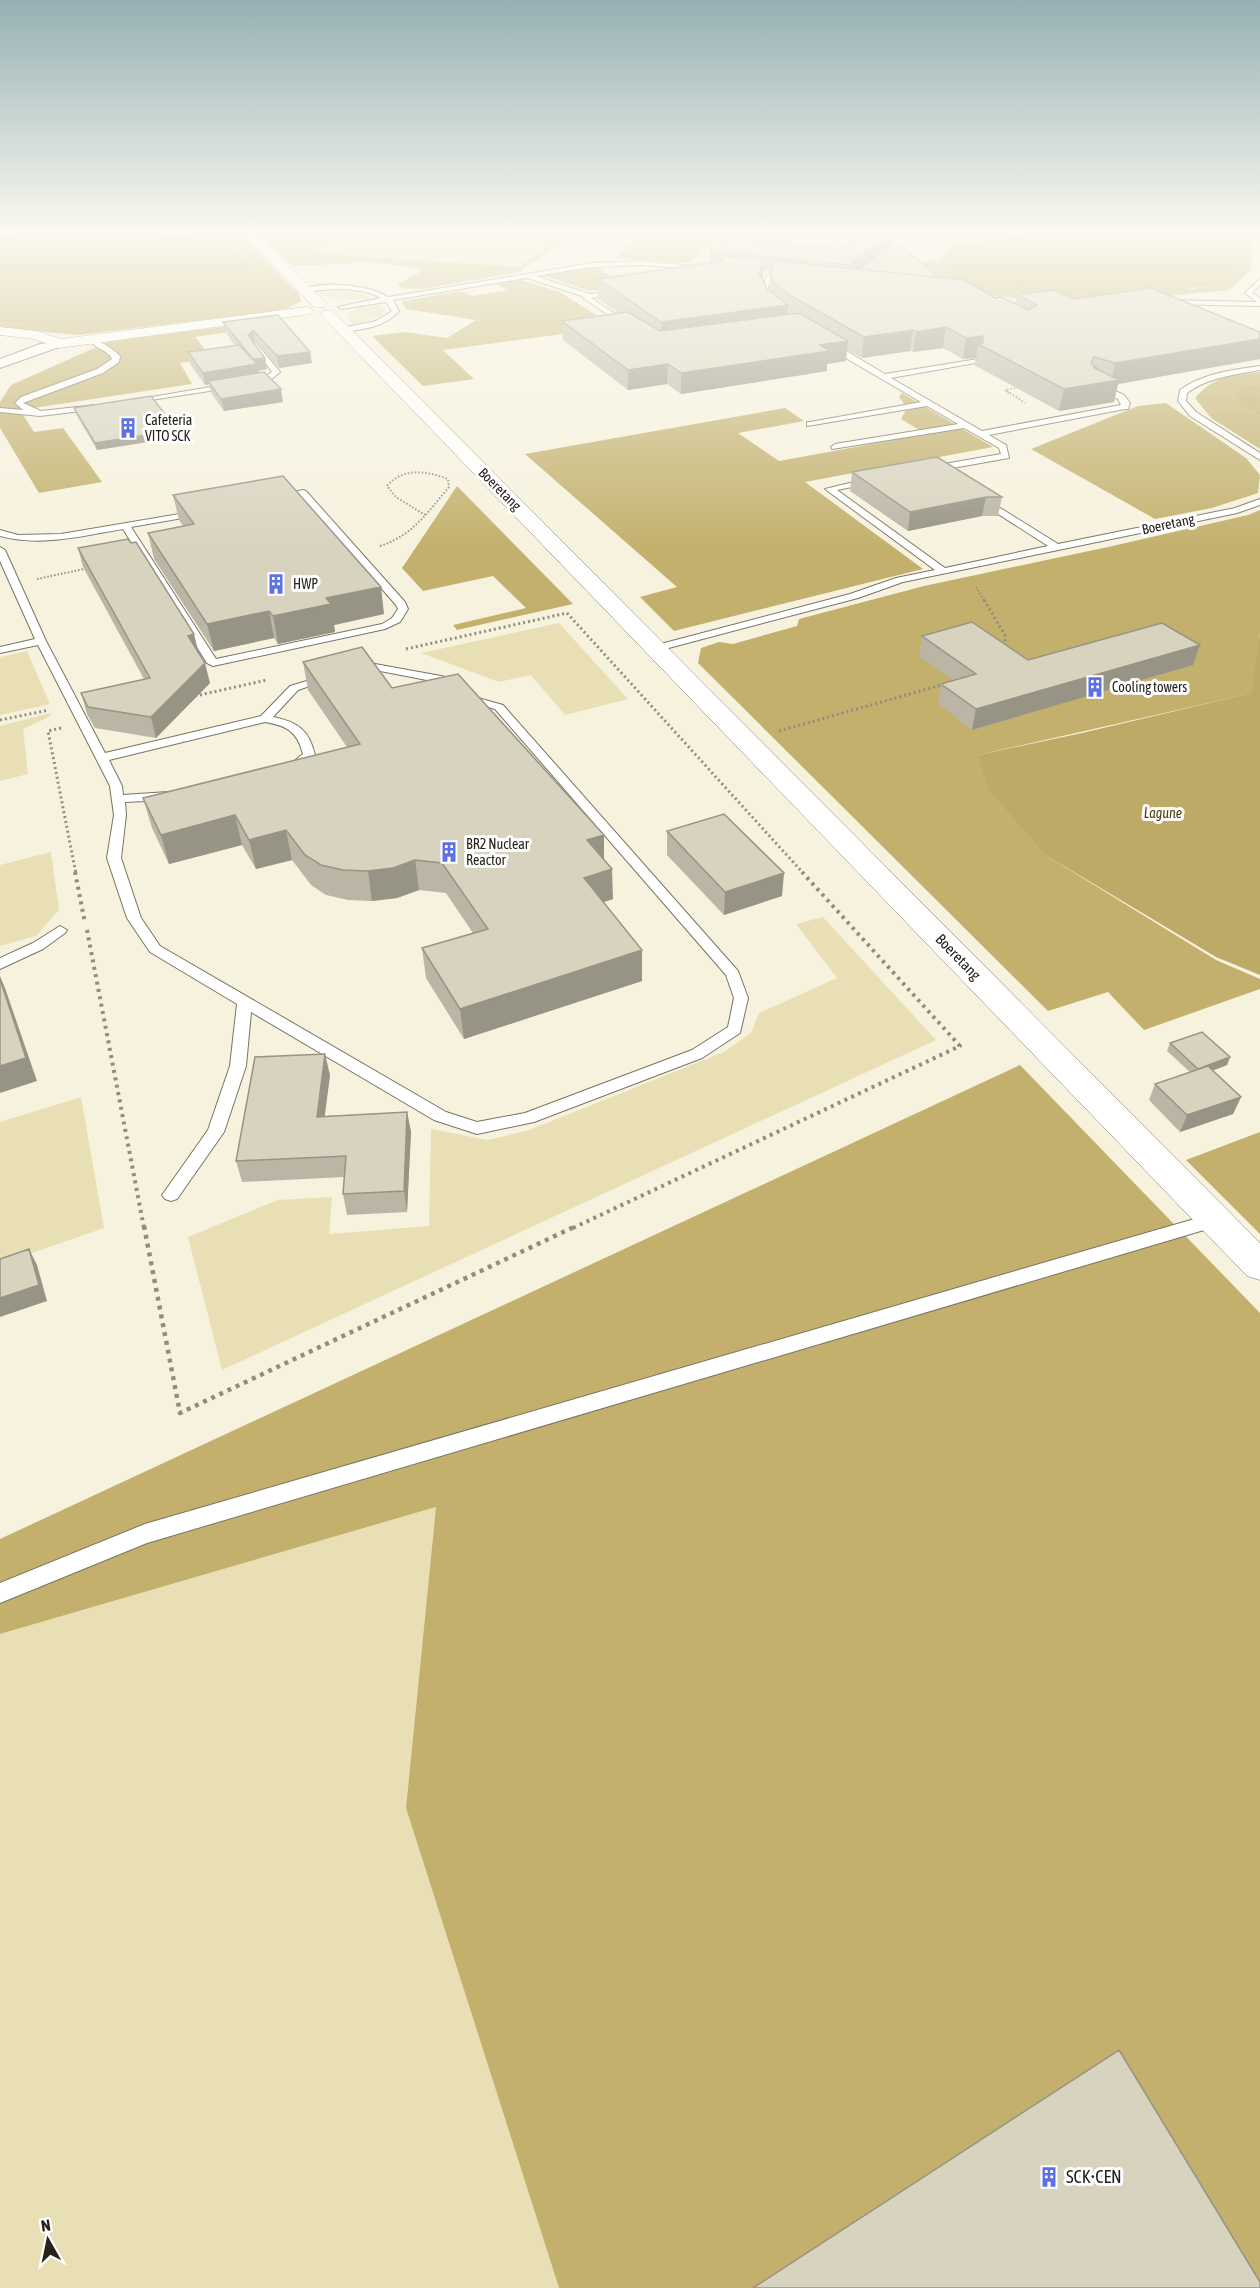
<svg xmlns="http://www.w3.org/2000/svg" width="1260" height="2288" viewBox="0 0 1260 2288" font-family="'Asap Condensed',sans-serif">
  <style>
    .green { fill: #e9dfb5 }
    .forest { fill: #c2b06c }
    .water { fill: #bcaa66 }
    .lines { fill: none; stroke-linecap: round; stroke-linejoin: round }
    .service-casing { stroke: #797462; stroke-width: 2 }
    .minor-casing { stroke: #797462; stroke-width: 1 }
    .path-far4 { stroke: #908d7f; stroke-width: 1.5; stroke-dasharray: 1.5 2; stroke-linecap: butt }
    .path-far3 { stroke: #908d7f; stroke-width: 2; stroke-dasharray: 1.5 2; stroke-linecap: butt }
    .path-far2 { stroke: #908d7f; stroke-width: 3; stroke-dasharray: 2 3; stroke-linecap: butt }
    .path-far1 { stroke: #908d7f; stroke-width: 4; stroke-dasharray: 3 4.5; stroke-linecap: butt }
    .path { stroke: #908d7f; stroke-width: 4.5; stroke-dasharray: 4 5; stroke-linecap: butt }
    .service { fill: #fff; fill-rule: evenodd }
    .minor { fill: #fff; fill-rule: evenodd }
    .wall { fill: #bab5a4; fill-rule: evenodd }
    .shaded-wall { fill: #979486 }
    .building { fill: #d8d3bf; stroke: #979486; stroke-width: 1.5 }
    .labels { text-anchor: middle; stroke-width: 6; stroke-linejoin: round; paint-order: stroke }
    .far-poi-label { font-size: 14px; fill: #24221b; stroke: #fff; text-anchor: start }
    .far-street-label { font-size: 14px; fill: #24221b; stroke: #fff }
    .far-water-label { font-size: 14px; font-style: italic; fill: #4b3f05; stroke: #fff }
    .street-label { font-size: 15px; fill: #24221b; stroke: #fff }
    .near-poi-label { font-size: 18px; fill: #24221b; stroke: #fff; text-anchor: start }
  </style>
  <rect width="100%" height="100%" fill="#f7f2de"/>
  <path class="green" d="M349,231H571L519,267L311,253Z
    M342,291L362,293L371,299L337,300L318,293Z
    M380,305L385,310L381,316L352,325L347,317L348,314L360,308Z
    M559,623L628,699L565,715L531,675L499,682L421,653Z
    M27,651L50,704L0,715V657Z
    M51,713L49,717L23,729L28,774L0,781V726Z
    M51,852L59,910L36,936L0,946V865Z
    M823,917L936,1040L222,1370L188,1237L278,1200L332,1197L329,1234L429,1226L431,1129L488,1140L529,1130L724,1052L751,1033L759,1013L837,978L796,924Z
    M81,1097L104,1228L0,1264V1122Z
    M436,1507L406,1808L559,2288H0V1634Z"/>
  <path class="forest" d="M199,231H236L299,294L301,301L286,309L268,312L78,335L0,328V322C59,328 120,319 179,309C203,304 227,301 250,293L243,259L225,241L188,235Z
    M256,231H349L313,253L519,267L571,231H576L519,272L422,289L400,288L398,284L420,272L418,268L362,261L343,264L293,266Z
    M576,231H697L722,235L689,263L615,258L639,237Z
    M1242,231H1260L1253,233L1251,252L1252,269L1230,290L1116,301L1056,302L934,290L919,265L927,260L939,261L950,280L1192,289L1219,285L1234,272V236L1243,232Z
    M590,267L599,268L625,286L590,291L544,276L552,272Z
    M521,280L560,292L633,339L578,332L443,350L474,379L423,386L372,336L405,332L447,338L476,320L406,309L402,301L461,291L472,296L507,290L497,284Z
    M257,322L267,326L195,337L212,358L180,363L192,384L20,410L34,432L63,428L102,482L39,493L0,428V402L11,385L108,342Z
    M1260,372V384L1239,387V405L1260,416V449L1211,418L1195,398C1215,375 1231,376 1260,372Z
    M902,393L993,447L805,482L923,569L674,631L640,597L677,587L525,454L785,408L804,421L738,433L779,461L926,434L901,419L907,408L899,397Z
    M1166,403L1246,458L1260,475L1258,493L1212,508L1155,519L1031,449L1138,406Z
    M457,486L573,604L457,630L453,625L526,608L493,576L423,591L402,568Z
    M1260,510V632L1253,693L978,755L1047,856L1216,960L1260,979V989L1144,1030L1108,992L1048,1011L698,663L701,648L719,642L733,644L797,626L799,619L924,586L1108,547L1248,515Z
    M1020,1065L1260,1313V2288H559L406,1808L436,1507L0,1634V1539Z
    M1260,1132V1234L1186,1160Z"/>
  <path class="water" d="M140,231L225,241L243,259L259,283L251,293L238,297C161,314 79,330 0,322V236L27,232Z
    M1037,231H1242L1244,233L1234,236L1244,250L1234,272L1219,285L1103,298L1045,295L965,286L950,280L939,261L953,243L1000,240Z
    M1260,384V416L1239,405L1238,387Z
    M1260,632V975L1216,957L1047,856L989,790L978,755L1082,733L1252,693Z"/>
  <g class="lines">
    <g class="service-casing">
      <path id="service" d="M885,231L906,235L909,241L851,285H847V283L903,241L901,237Z
        M643,261L709,268L706,270L643,265L592,267L536,276L590,294L622,290V292L591,298L631,324L628,328L583,298L582,296L527,278L393,300L399,311C385,327 364,329 344,332L341,328L376,321L392,311L386,302L341,309L338,307L381,298C359,286 329,289 305,292L302,290C320,280 371,285 388,297L592,263Z
        M770,274L773,276L766,292L772,305L769,307L766,305L760,292L767,276Z
        M1260,279V285L1252,293L1260,298V306L1165,304L1162,302L1165,300L1257,302L1245,293Z
        M88,337C97,338 113,349 120,356L119,362L103,373L23,403L41,411L95,405L99,407L98,409L40,416L0,412V408L23,410L15,403L21,397L97,369L112,359C108,349 91,348 88,337Z
        M59,342L62,346L0,368V359L40,344Z
        M825,342H831L885,374L978,359V363H975L891,378L982,431L1121,405L1118,399L1092,386L1091,384L1095,382L1124,395L1130,403L1128,409H1125L989,435L1006,445L1009,458L930,472L927,471V467L1001,454L999,448L964,428L832,449L831,447L835,444L958,424L927,406L807,426V422H810L921,402L825,346Z
        M256,343L280,372L268,382L132,403L128,401L263,378L272,372L252,345Z
        M1260,366V370C1234,375 1209,377 1187,393L1186,401L1196,412L1260,453V460L1190,416L1178,401L1180,390C1204,373 1232,370 1260,366Z
        M874,477L877,478V482L837,490L945,568L1048,546L978,501L976,499L981,496L1058,544L1235,508L1260,499V505L1237,513L903,582L858,598L661,650H653V646L850,594L896,578L935,570L825,489Z
        M303,490L306,491L405,602L408,609L400,622L385,629L213,666L207,663L123,529C82,536 40,547 0,536V530L18,535L61,534L203,510L205,512L200,515L131,527L216,659L382,624L392,618L398,609L396,605L301,496L278,500L273,497Z
        M0,547L5,550L46,641L105,753L261,716L290,686L327,675L333,678L298,690L273,717C298,722 309,730 315,755L290,773L284,769L303,754C297,731 287,726 265,722L109,760L122,786L123,795L168,792L174,796L168,800L125,802L126,815L121,858L141,918L160,946L446,1112L477,1122L525,1113L692,1050L728,1027L734,998L726,975L495,709L452,697L437,682L375,670L355,675L349,672L375,664L441,676L445,677L460,693L503,705L738,971L748,998L740,1033L702,1058L534,1122L477,1134L434,1120L251,1012L246,1066L224,1132L177,1199L171,1201L165,1199L162,1195L165,1191L208,1130L230,1066L237,1004L150,952L127,918L107,858L114,815L110,786L38,645L0,653V647L35,639L0,561Z
        M60,926L67,930L65,933L43,949L0,969V958L33,943Z
        M1215,1213L1221,1215L1224,1220L1221,1225L147,1543L0,1603V1583L145,1524Z"/>
    </g>
    <g class="minor-casing">
      <path id="minor" d="M240,231H253L324,301L326,304L324,307H314Z
        M306,307L311,308L313,311L311,314L59,348L34,339L0,335V327L37,331L61,339Z
        M328,310L333,311L1260,1243V1280L1247,1276L323,317L321,314L323,311Z"/>
    </g>
    <path class="path-far4" d="M1009,393L1005,390L1015,388"/>
    <path class="path-far3" d="M1007,391L1025,403
      M380,546C412,536 428,512 449,487L448,479C427,471 403,467 387,486L396,497L425,515
      M37,579L84,569
      M976,587L985,602"/>
    <path class="path-far2" d="M984,600L1005,635V649
      M406,649L567,613L804,874
      M195,696L267,680
      M0,720L49,710
      M61,728L48,731L76,874
      M779,731L945,684"/>
    <path class="path-far1" d="M75,872L85,923
      M87,930L144,1228
      M573,1228L960,1046L802,872"/>
    <path class="path" d="M144,1226L180,1413L576,1226"/>
    <use href="#service" class="service"/>
    <use href="#minor" class="minor"/>
  </g>
  <path class="wall" d="M894,232L893,246L860,270L941,278L995,298L1015,304L1017,295L1074,299L1260,332V359L1118,384L1114,402L1059,411L974,365L976,358L963,359L943,348L913,352L910,351L862,358L847,350L846,361L827,364V371L681,394L667,384L628,390L563,340L562,321L618,313L598,299V279L710,263V251L839,249ZM763,271H770L769,290L763,280Z
    M278,315L312,363L279,368L255,341L254,342L267,369L258,371L259,373L283,402L224,411L211,393L209,384L205,385L190,364L188,352L235,346L226,333L223,322Z
    M74,408L177,430L179,437L97,450L76,414Z
    M852,472L1002,497L998,516H982L908,531L850,491Z
    M173,495L384,614L334,625L335,632L278,644L274,638L214,651L154,559L148,533L183,526L179,520Z
    M78,548L198,652L210,683L156,738L95,728L87,714L81,693L144,679L83,567Z
    M922,636L1028,660L1193,665L972,730L938,704L941,684L953,680L919,656Z
    M303,662L392,688L604,835V859L613,899L604,902L642,981L464,1039L426,978L422,948L473,933L446,893L419,890L397,898L372,901L348,900L326,895L311,885L292,860L256,869L242,845L169,864L152,828L143,798L347,747L308,690Z
    M667,831L782,896L724,915L667,855Z
    M1170,1043L1230,1057L1227,1065L1212,1071L1241,1097L1233,1114L1180,1132L1149,1100L1155,1084L1190,1072L1167,1051Z
    M330,1075L324,1116L407,1112L411,1132L407,1212L347,1215L343,1194L344,1177L242,1182L236,1161Z"/>
  <path class="shaded-wall" d="M894,232L893,246L846,280L848,265Z
    M764,260L763,279L758,293L759,273Z
    M788,305L786,325L661,343V322Z
    M946,327L943,348L913,352L916,332Z
    M253,330L255,341L250,346L248,335Z
    M913,330L910,351L862,358L864,337Z
    M983,336L981,346L978,344L976,358L963,359L966,338Z
    M1260,339V359L1118,384L1114,402L1059,411L1064,389L1093,367H1096L1092,384L1111,381L1115,363Z
    M848,341L846,361L827,364V371L681,394V373L820,345Z
    M310,352L312,363L279,368L277,356Z
    M265,358L267,369L258,371L259,376L208,381L209,384L205,385L203,373L253,359Z
    M668,364L667,384L628,390V370Z
    M281,389L283,402L224,411L221,399Z
    M177,430L179,437L97,450L95,443Z
    M986,497L982,516L908,531L910,512Z
    M381,587L384,614L334,625L335,632L278,644L273,616L326,598Z
    M269,611L274,638L214,651L207,624Z
    M194,634L199,654L188,636Z
    M1200,645L1193,665L972,730L976,709Z
    M205,663L210,683L156,738L151,717Z
    M235,815L242,845L169,864L161,835Z
    M286,830L292,860L256,869L249,840Z
    M604,835V864L587,840Z
    M415,860L419,890L397,898L372,901L368,871Z
    M612,869L613,899L585,908L584,878Z
    M784,873L782,896L724,915L725,892Z
    M642,950V981L464,1039L460,1009Z
    M0,976L5,988L37,1081L0,1093Z
    M325,1054L330,1075L322,1138L317,1117Z
    M1230,1057L1227,1065L1195,1077L1198,1069Z
    M1241,1097L1233,1114L1180,1132L1187,1115Z
    M407,1112L411,1132L407,1212L404,1191Z
    M29,1249L37,1265L47,1301L0,1317V1298Z"/>
  <path class="building" d="M867,231H893L894,232L848,265L710,251L727,237L839,249Z
    M900,246L941,278L868,270Z
    M726,256L764,260L759,273L767,289L788,305L661,322L598,279L722,261Z
    M776,261L964,280L995,298L1001,297L1028,310L1037,305L1017,295L1053,290L1074,299L1151,288L1260,332V339L1115,363L1094,357L1091,363L1096,367H1093L1119,380L1064,389L978,344L983,343V336L966,338L946,327L916,332L913,330L864,337L791,296L776,285L770,273Z
    M628,312L660,331L799,313L848,341L820,345L829,351L681,373L668,364L628,370L562,321Z
    M278,315L310,352L277,356L253,330L248,335L265,358L253,359L223,322Z
    M239,345L257,364L203,373L188,352Z
    M264,372L281,389L221,399L208,381Z
    M151,396L177,430L95,443L74,408Z
    M937,457L1002,497H986L910,512L852,472Z
    M283,476L381,587L326,598L331,604L273,616L269,611L207,624L148,533L194,524L173,495Z
    M128,539L131,543L136,542L194,634L188,636L205,663L151,717L88,707L81,693L150,678L78,548Z
    M972,622L1028,660L1162,623L1200,645L976,709L941,684L976,674L922,636Z
    M362,647L392,688L458,674L604,835L587,840L612,869L584,878L642,950L460,1009L422,948L488,929L442,863L415,860L393,868L368,871L343,870L321,865L305,855L286,830L249,840L235,815L161,835L143,798L360,744L303,662Z
    M724,814L784,873L725,892L667,831Z
    M0,979L26,1058L0,1066Z
    M1202,1032L1230,1057L1198,1069L1170,1043Z
    M325,1054L317,1117L407,1112L404,1191L343,1194L346,1156L236,1161L255,1057Z
    M1208,1066L1241,1097L1187,1115L1155,1084Z
    M29,1249L39,1285L0,1298V1259Z
    M1119,2050L1260,2282V2288H753Z"/>
  <linearGradient id="sky" x2="0" y2="1"><stop stop-color="#96b0b4"/><stop offset="0.42" stop-color="#fbf9f0"/><stop offset="1" stop-color="#fbf9f0" stop-opacity="0"/></linearGradient>
  <rect width="1260" height="551" fill="url(#sky)"/>
  <defs>
    <g id="building-bare" transform="scale(1.62)"><path d="M-4-6H4V6H1V3H-1V6H-4ZM-2.5-4.3h1.7v1.8h-1.7ZM.8-4.3h1.7v1.8H.8ZM-2.5-1h1.7V.8h-1.7ZM.8-1h1.7V.8H.8Z" fill="#5a71e8" stroke="#fff" stroke-width="2.5" paint-order="stroke"/></g>
  </defs>
  <g fill-rule="evenodd">
    <use href="#building-bare" x="128" y="428"/>
    <use href="#building-bare" x="276" y="584"/>
    <use href="#building-bare" x="1095" y="687"/>
    <use href="#building-bare" x="449" y="852"/>
    <use href="#building-bare" x="1049" y="2177"/>
  </g>
  <g class="labels">
    <g class="far-poi-label">
      <text x="145" y="425">Cafeteria<tspan x="145" dy="16">VITO SCK</tspan></text>
      <text x="293" y="589">HWP</text>
      <text x="1112" y="692">Cooling towers</text>
      <text x="466" y="849">BR2 Nuclear<tspan x="466" dy="16">Reactor</tspan></text>
    </g>
    <g class="far-street-label">
      <text transform="translate(500 489) rotate(45)" y="5">Boeretang</text>
      <text transform="translate(1168 524) rotate(-12)" y="5">Boeretang</text>
    </g>
    <g class="far-water-label">
      <text x="1163" y="818">Lagune</text>
    </g>
    <g class="street-label">
      <text transform="translate(958 957) rotate(46)" y="5">Boeretang</text>
    </g>
    <g class="near-poi-label">
      <text x="1066" y="2183">SCK•CEN</text>
    </g>
  </g>
  <g transform="translate(48 2240) rotate(351)" stroke="#ffffff" stroke-width="4.5" paint-order="stroke">
  <path d="M0-4.5L10 22L0 15L-10 22Z" fill="#24221b"/>
  <text y="-9" font-size="16" font-weight="bold" text-anchor="middle" fill="#24221b">N</text>
  </g>
</svg>
